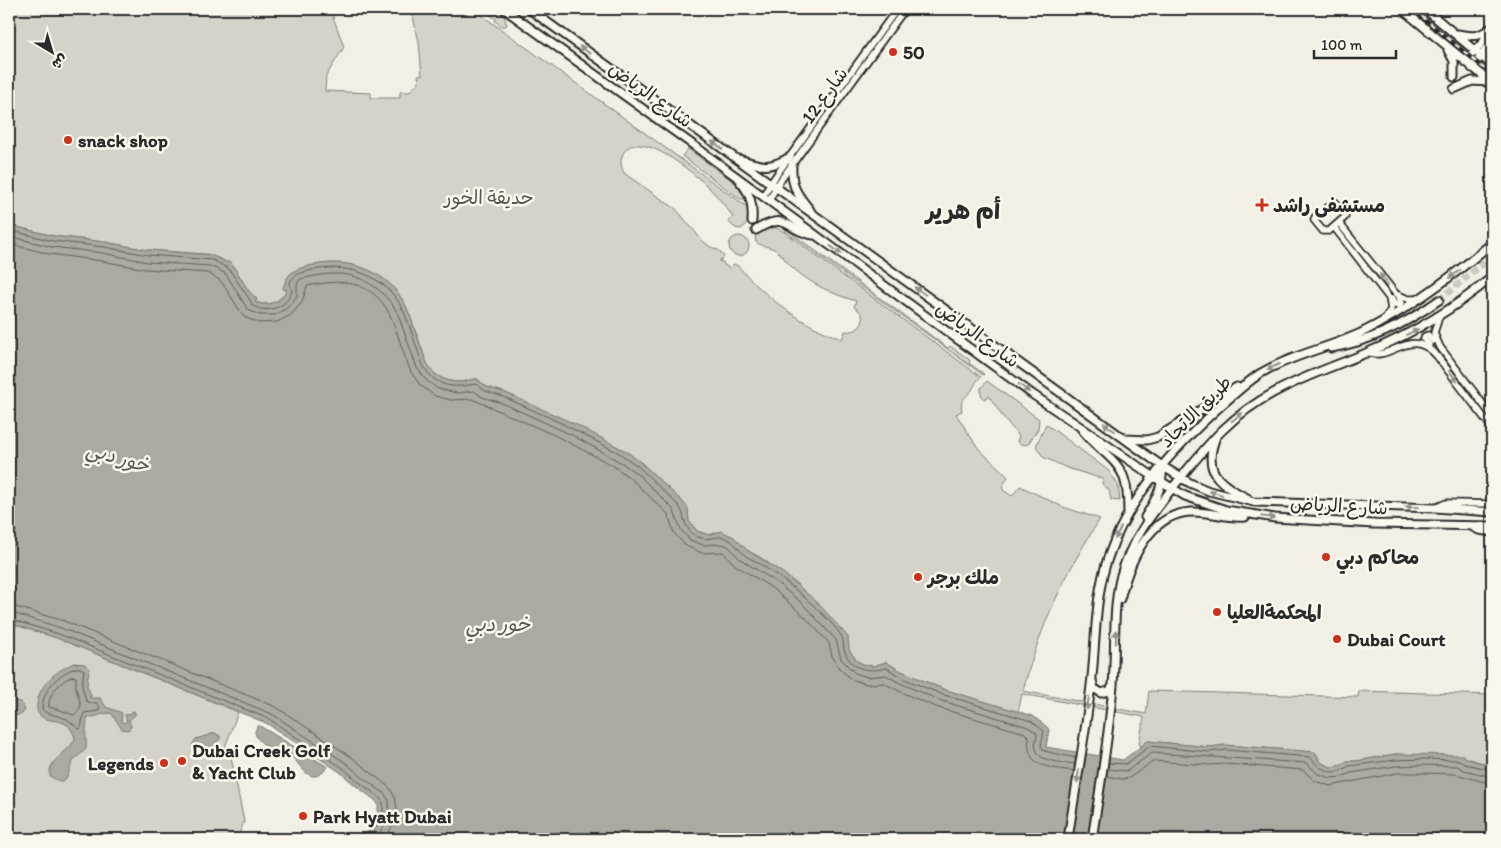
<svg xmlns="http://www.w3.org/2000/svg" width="1501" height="848" viewBox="0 0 1501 848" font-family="Itim,'Playpen Sans Arabic',sans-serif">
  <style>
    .green { fill: #d5d2c9; stroke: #807e7a }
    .water { fill: #aca9a2; stroke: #787772 }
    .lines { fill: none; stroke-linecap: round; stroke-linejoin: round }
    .shore { stroke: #5f5d5b; stroke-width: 1 }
    .major-tunnel { stroke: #cbc8bf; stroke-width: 7; stroke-dasharray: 7 3.5; stroke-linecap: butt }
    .minor-casing { stroke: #2b2b2b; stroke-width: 9 }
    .major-casing { stroke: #2b2b2b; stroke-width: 11 }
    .minor { stroke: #fbf7ec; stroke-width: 5.5 }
    .major { stroke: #fbf7ec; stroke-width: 7 }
    .rail-casing { stroke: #2b2b2b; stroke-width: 4 }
    .rail { stroke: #fbf7ec; stroke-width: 2; stroke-dasharray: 5.5; stroke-linecap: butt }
    .oneway { fill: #93918c }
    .poi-dot { fill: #c8321e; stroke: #fbf7ec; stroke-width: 2 }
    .labels { text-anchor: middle; stroke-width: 5; stroke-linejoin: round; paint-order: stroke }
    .poi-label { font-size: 19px; font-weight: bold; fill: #2b2b2b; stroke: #fbf7ec; text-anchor: start }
    .street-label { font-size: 19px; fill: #2b2b2b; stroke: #fbf7ec }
    .park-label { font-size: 19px; fill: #565552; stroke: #fbf7ec }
    .water-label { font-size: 20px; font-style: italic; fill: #585755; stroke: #fbf7ec }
    .district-label { font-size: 24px; font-weight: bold; fill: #2b2b2b; stroke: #fbf7ec }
  </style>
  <rect width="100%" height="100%" fill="#f3efe4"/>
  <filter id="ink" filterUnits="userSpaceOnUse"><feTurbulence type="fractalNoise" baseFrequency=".02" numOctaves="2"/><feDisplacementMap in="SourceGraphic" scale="10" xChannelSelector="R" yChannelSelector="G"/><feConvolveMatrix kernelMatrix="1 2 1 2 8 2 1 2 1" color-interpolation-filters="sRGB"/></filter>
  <g filter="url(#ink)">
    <path class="green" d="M9,9H330L344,47L326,76L325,91L371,93V98H400V92H409L419,82L418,75H422L419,42L411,9H473L750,209C748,225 742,238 728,221L733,217C724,204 714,192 703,182C689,170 634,124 622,156C620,162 621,168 625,174L676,209L701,239L709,246L720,251L724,257L719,261L723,262L724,265L730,268L734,264L738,266C768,299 800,324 842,339L845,331C862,334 870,315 854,307L856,301C832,294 811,284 793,268C787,263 783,256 777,251C771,246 762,247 756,242L755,236L759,231L770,226L781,230L981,377C976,381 975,385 972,390C966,398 959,399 962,411L956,414L978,448L1008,477L1002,487L1003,490L1012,496L1020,486L1063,507L1100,519C1065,573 1039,629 1023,691L1146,714L1149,691L1358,697L1359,691L1492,695V766L1464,757L1395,754L1357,761H1347L1341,765L1331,767L1322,763L1315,752L1225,745L1210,747L1148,741L1141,746L1139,744L1144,717L1022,694L1018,712L943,689L901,671L886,662L873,666L865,665L857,661L849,650L848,641L797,584L763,559L747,550L730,535L721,532L709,535L697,531L689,521L687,508L682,502L642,463L622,449L561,418L506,393L487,387L477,379C473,379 470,380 466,381C455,384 443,380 434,373C425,364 423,350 418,338C413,325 410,312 402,300C385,270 348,258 316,265C300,268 290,269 284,286L287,290C280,302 269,307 255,302L257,299L249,292L235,268L221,259L206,254L148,250L105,242L54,236L9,225Z
      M482,9H496L504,16L507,25L503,27L495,21L496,19Z
      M688,149L738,185L741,192L745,195L744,199H740L682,156Z
      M786,229L948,348L950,346L970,360L969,363L984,374L983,375L785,231Z
      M729 246a10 10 0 1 1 20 0a10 10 0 1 1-20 0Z
      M987,381L1039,419L1038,429L1028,444C1024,446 1020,444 1017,441L1019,436L1003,417L989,396L984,399L981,394V388Z
      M1046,424L1109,471L1118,485L1120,501L1111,500L1109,490L1102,484L1103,479L1067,468L1043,457L1036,446Z
      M9,623L57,638L238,712L225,747L231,757L244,822L237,839H9Z"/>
    <path class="water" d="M9,225L54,236L105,242L148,250L211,255L226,262H230C239,273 246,291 257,299L255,302C269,307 280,303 287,290L283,289C288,270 296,269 313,265C351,258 388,270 406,306C411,317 414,328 418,339C423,350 425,364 434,373C443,380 455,384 466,381C470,380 473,379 477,379L487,387L506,393L577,425L629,453L648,469L682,501L688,508L689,521L697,531L709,535L721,531L734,537L747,550L783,573L817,602L848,637L849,650L857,661L865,665L873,666L886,662L901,671L943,689L1033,716L1047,727L1049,730L1046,747L1123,760L1148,741L1210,747L1225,745L1315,752L1319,761L1325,765L1331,767L1341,765L1347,761H1357L1395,754L1463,755L1467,759L1492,766V839H364L378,813V804L375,800L356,786L340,772L266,723L57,638L9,623Z
      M74,663L85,664L89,668L87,686L91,695L90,698H100L106,707L122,713L121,721L124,723L127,721L125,715L131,714L132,711L135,712V715L129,720L131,727L128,730L122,729L111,713C102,713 95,718 87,717C88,722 86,724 86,730C85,736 87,742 86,749C83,753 77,756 74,760C67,769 70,791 50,776C47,759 70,753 75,738C67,712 48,727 38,713C36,709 37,702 38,698C43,681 58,670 74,663Z
      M9,700L21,702L25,710L22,714L9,717Z
      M258,725L328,767C309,790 301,763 289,754C283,749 278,750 271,748C265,747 255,738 255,732C255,731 257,726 258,725Z
      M215,733L220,736V739L215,743L217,747L215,748V752L218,753L209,755L203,749L192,745L196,739Z"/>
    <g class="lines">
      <path class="shore" d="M9,230L53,241L104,247L148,255L213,260L229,269L250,300L252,305C264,314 285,309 291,294C293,289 290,287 290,282C296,273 303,272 313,270C345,264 378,272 398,301C407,315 412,335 418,351C421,360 423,368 430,375C443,389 459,387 476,384L485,391L504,397L559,422L619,453L639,467L678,505C686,514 682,526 693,534C707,544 716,534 726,538C735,542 739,551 746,556C752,560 760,563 766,568C783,579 799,592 814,606C823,615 836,626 842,637C844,642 843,648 845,652C852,671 870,672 887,668L902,678L941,694L1031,721L1044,731L1041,746L1044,751L1076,758
        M9,236L52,247L103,253L147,262L211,266L226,274L248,310L260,315H275L287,308L297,296V284L300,279C311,277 321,274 332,274C359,272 384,289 397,312L417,368L426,380L438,389L457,393L474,391L482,397L502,403L572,435L622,463L641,477L673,509L681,530L690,540L703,545L722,544L728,546L740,559L776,582L803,604L836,640L841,659L855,673L868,677L886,675L900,683L939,700L1028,727L1037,733C1037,738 1034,744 1036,749C1039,763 1064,762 1075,764
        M9,244L50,254L102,261L145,269L208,273L221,281L244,317L259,323L277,322L291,315L302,302L307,286C339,279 371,279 389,313C398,331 402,353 411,372L420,385L435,396L451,400L472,399L554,435L612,465L630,478L668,514L674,533L686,546L702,553L723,552L735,565L772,588L804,616L829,643L832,656L839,668L851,679L867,684L884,683L903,693L936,707L1025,733L1029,737C1025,769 1049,767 1074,771
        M9,605L64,621L276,707L350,756L390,788L395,798L397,809L394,823L385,839
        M9,612L61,628L272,714L346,763L362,777L384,793L389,801V814L377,839
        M9,619L59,634L269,719L343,768L359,782L379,797L383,803V813L370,839
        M75,668H80L84,670L82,686L86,701L91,703H97L100,708L98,711L84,713L81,728L79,729L67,719L45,712L42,709C43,689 57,675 75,668Z
        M73,676L76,677V688L81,706L76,714L73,715L63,711L49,707C47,694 62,680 73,676Z
        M1109,763L1126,764L1150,746L1209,752L1226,750L1310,757L1319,767L1331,772L1340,771L1349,766L1395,760L1423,759L1459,760L1465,764L1492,770
        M1108,769L1127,771L1152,753L1306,763L1318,774L1331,778L1342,777L1351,773L1396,766L1422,765L1457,766L1464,770L1492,777
        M1107,776L1121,779L1129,778L1154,761L1209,765L1226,764L1291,769L1303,770L1315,781L1330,786L1397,773H1422L1455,774L1492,784"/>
      <path class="major-tunnel" d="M1439,300L1492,256"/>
      <g class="minor-casing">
        <path id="minor" d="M763,196L775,177L897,9
          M769,200L780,181L905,9
          M1335,202L1345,212V217L1329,231H1323L1314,220L1315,217Z
          M1339,223L1396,294L1408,299H1417
          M1334,227L1389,298L1391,309L1386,318
          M1392,299L1395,305L1399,306L1401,303L1399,296
          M1439,317L1434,333L1440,347L1492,416
          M1429,345L1424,339L1425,336L1428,335L1433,341
          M1368,352C1390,363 1410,325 1437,356L1492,428
          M1435,508L1446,503L1492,504"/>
      </g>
      <g class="major-casing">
        <path id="major" d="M504,9L696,147L1032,394L1154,477L1185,496L1226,510L1275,518L1374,524L1492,526
          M529,9L1162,466L1190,483L1209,491L1254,502L1435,508L1492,512
          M1402,9L1492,83
          M1425,9L1492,65
          M1458,34C1473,37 1480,37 1492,27
          M1448,50L1454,61V77
          M1465,62L1492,32
          M1472,68L1492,42
          M1454,89L1472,81L1489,82
          M739,159C761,166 768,170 790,157
          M792,164C791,186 796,193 810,210
          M741,183C751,194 753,206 752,221
          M756,230C788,210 786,231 813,235
          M1331,348C1370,342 1407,323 1439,300
          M1081,428C1093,447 1117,457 1124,478C1128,489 1128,501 1128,513
          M1216,437C1202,471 1219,484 1247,498
          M1126,439L1147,440L1158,437L1237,387
          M1145,517C1155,501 1164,486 1162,466
          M1471,526L1479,530L1492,532
          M1120,599C1129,564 1148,514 1191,512C1210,511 1227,519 1245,517
          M1092,680L1094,688L1101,693L1109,691L1113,686
          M1068,839C1076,785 1086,731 1092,677C1096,637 1095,593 1109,555C1130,495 1177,445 1224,403C1236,393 1247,382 1261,373C1292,355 1328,348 1361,333C1409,309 1451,278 1492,243
          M1092,839C1100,788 1109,737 1113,685C1116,649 1112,610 1121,575C1131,539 1155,510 1178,481C1209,443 1230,416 1275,392C1304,376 1335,366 1366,353C1412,334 1454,309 1492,277"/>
      </g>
      <use href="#minor" class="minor"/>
      <use href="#major" class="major"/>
      <g class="rail-casing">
        <path id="rail" d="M1413,9L1492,75"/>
      </g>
      <use href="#rail" class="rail"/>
    </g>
    <defs><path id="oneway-solid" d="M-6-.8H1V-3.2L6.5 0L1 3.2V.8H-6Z" transform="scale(1.25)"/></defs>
    <g class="oneway">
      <use href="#oneway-solid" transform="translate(585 50) rotate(-144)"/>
      <use href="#oneway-solid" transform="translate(717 145) rotate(-144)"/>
      <use href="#oneway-solid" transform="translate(836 250) rotate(36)"/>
      <use href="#oneway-solid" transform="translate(1455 274) rotate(142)"/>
      <use href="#oneway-solid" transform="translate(1384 279) rotate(-129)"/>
      <use href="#oneway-solid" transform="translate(920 291) rotate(-145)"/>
      <use href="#oneway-solid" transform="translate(1412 332) rotate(-26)"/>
      <use href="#oneway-solid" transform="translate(1273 367) rotate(153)"/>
      <use href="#oneway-solid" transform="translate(1453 376) rotate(52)"/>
      <use href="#oneway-solid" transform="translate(1024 388) rotate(37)"/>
      <use href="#oneway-solid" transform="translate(1237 417) rotate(-38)"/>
      <use href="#oneway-solid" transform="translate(1109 427) rotate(-144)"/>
      <use href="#oneway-solid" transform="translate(1216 493) rotate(-164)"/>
      <use href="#oneway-solid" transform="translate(1412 507) rotate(-178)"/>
      <use href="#oneway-solid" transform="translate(1268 517) rotate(6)"/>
      <use href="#oneway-solid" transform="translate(1118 533) rotate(116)"/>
      <use href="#oneway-solid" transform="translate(1116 637) rotate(-88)"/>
      <use href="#oneway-solid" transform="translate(1088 703) rotate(98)"/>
      <use href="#oneway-solid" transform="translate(1078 776) rotate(98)"/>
    </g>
  </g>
  <g class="poi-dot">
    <circle cx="893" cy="52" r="5"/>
    <circle cx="68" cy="140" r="5"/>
    <path d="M1259.5 197.5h5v5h5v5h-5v5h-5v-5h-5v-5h5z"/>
    <circle cx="1326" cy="557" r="5"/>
    <circle cx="918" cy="577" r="5"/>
    <circle cx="1217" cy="612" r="5"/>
    <circle cx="1337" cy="639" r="5"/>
    <circle cx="182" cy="761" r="5"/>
    <circle cx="164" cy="763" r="5"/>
    <circle cx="303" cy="816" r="5"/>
  </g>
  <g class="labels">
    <g class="poi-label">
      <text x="903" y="59">50</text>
      <text x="78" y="147">snack shop</text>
      <text x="1273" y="212">مستشفى راشد</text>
      <text x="1336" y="564">محاكم دبي</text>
      <text x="928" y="584">ملك برجر</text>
      <text x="1227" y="619">المحكمةالعليا</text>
      <text x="1347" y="646">Dubai Court</text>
      <text x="192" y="757">Dubai Creek Golf<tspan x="192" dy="22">&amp; Yacht Club</tspan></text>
      <text x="154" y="770" text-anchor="end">Legends</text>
      <text x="313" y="823">Park Hyatt Dubai</text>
    </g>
    <g class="street-label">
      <text transform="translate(651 94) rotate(36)" y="7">شارع الرياض</text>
      <text transform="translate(824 95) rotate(-54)" y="7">شارع 12</text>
      <text transform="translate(978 334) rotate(36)" y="7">شارع الرياض</text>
      <text transform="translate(1195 411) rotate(-45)" y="7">طريق الاتحاد</text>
      <text transform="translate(1339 505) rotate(3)" y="7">شارع الرياض</text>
    </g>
    <g class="park-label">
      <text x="489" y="204">حديقة الخور</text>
    </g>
    <g class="water-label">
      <text transform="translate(118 457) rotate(16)" y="7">خور دبي</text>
      <text x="498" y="631">خور دبي</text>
    </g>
    <g class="district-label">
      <text x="963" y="219">أم هرير</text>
    </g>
  </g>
  <rect width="1501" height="848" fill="none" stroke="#fbf7ec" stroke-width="30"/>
  <rect x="15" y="15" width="1471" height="818" fill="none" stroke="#2b2b2b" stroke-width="2" filter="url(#ink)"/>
  <g transform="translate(52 52) rotate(142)" stroke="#fbf7ec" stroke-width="4" paint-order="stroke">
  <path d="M0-4L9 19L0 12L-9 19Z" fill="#2b2b2b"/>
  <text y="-8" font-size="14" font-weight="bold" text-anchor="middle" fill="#2b2b2b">ش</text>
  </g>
  <path d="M1314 50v8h82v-8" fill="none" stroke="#2b2b2b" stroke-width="2.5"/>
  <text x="1321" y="50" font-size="15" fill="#2b2b2b" stroke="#fbf7ec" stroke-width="4" paint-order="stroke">100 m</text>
</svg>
